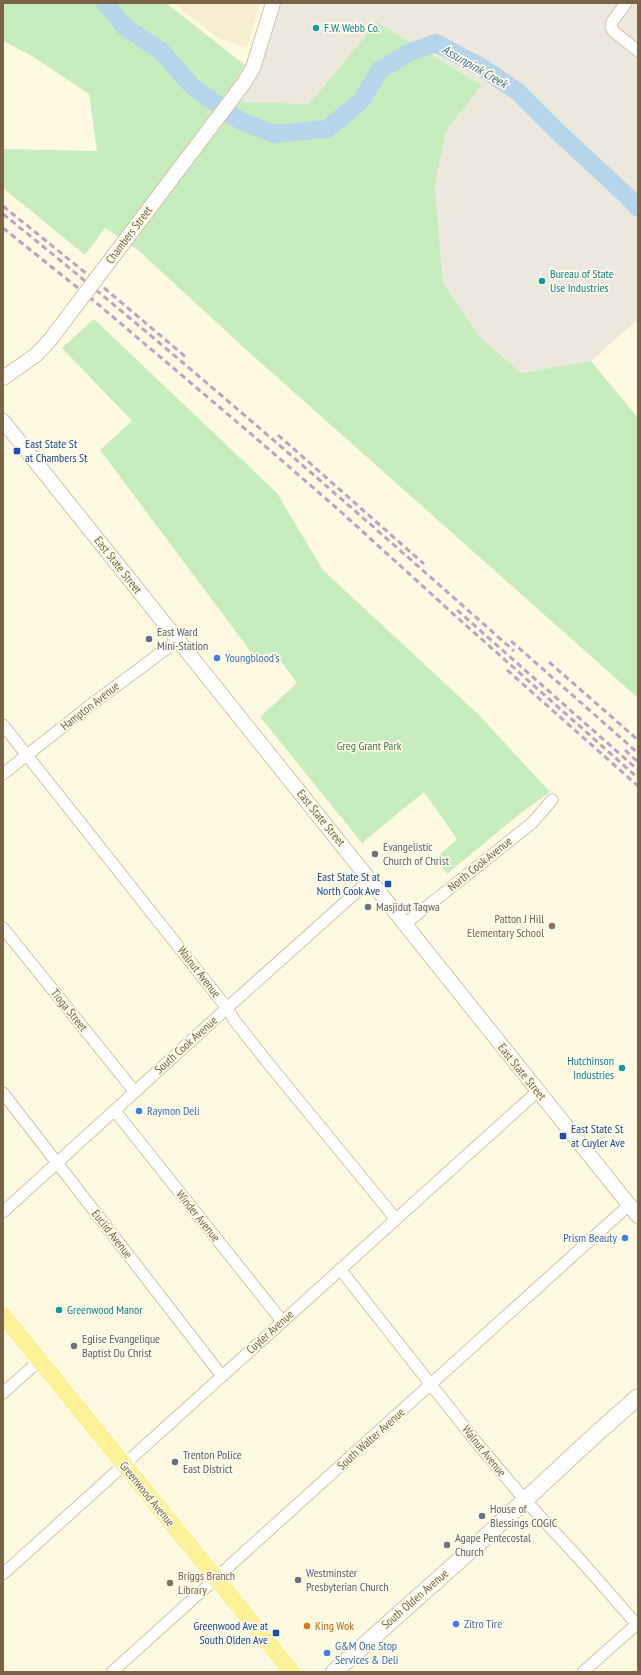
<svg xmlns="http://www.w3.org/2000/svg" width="641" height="1675" viewBox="0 0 641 1675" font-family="'PT Sans Narrow',sans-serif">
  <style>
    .residential { fill: #f7eecf }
    .industrial { fill: #ede8dd }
    .green { fill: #c7edbf }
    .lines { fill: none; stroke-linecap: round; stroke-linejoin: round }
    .river { stroke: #b4d5ea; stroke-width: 18 }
    .minor-casing { stroke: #d1c3a7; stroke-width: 13 }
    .tertiary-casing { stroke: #d1c3a7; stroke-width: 16 }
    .secondary-casing { stroke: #d4c5a4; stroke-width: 18 }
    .primary-casing { stroke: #fff; stroke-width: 19 }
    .minor { stroke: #fff; stroke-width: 11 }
    .tertiary { stroke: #fff; stroke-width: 14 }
    .secondary { stroke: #fff; stroke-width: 16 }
    .primary { stroke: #fff198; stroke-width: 17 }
    .rail { stroke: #c09fc9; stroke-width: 3; stroke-dasharray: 6 4; stroke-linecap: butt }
    .tertiary-bridge-casing { stroke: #d1c3a7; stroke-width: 16; stroke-linecap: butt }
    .tertiary-bridge { stroke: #fff; stroke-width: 14 }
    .culture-dot { fill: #0f9aa8; stroke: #fffcea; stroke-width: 1.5 }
    .transit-dot { fill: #1a4fb4; stroke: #fffcea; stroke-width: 1.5 }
    .service-dot { fill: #5c6f8a; stroke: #fffcea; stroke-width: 1.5 }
    .shop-dot { fill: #3f7fe0; stroke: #fffcea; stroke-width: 1.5 }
    .worship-dot { fill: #6b7280; stroke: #fffcea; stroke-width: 1.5 }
    .education-dot { fill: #8d6e63; stroke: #fffcea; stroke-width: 1.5 }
    .food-dot { fill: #e8710a; stroke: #fffcea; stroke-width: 1.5 }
    .labels { text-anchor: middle; stroke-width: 3.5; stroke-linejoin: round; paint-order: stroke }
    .culture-label { font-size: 12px; fill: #0d838f; stroke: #fffcea; text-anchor: start }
    .street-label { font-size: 12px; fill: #796445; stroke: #fffcea }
    .transit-label { font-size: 12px; fill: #164399; stroke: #fffcea; text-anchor: start }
    .service-label { font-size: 12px; fill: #4e5e75; stroke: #fffcea; text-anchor: start }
    .shop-label { font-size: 12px; fill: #366cbe; stroke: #fffcea; text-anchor: start }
    .park-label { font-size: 12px; fill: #40803c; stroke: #fffcea }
    .worship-label { font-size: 12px; fill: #5b616d; stroke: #fffcea; text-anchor: start }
    .education-label { font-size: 12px; fill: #785e54; stroke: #fffcea; text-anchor: end }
    .food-label { font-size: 12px; fill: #c56008; stroke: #fffcea; text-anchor: start }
    .water-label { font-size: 13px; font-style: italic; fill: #41799e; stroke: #fffcea }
  </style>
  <rect width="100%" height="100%" fill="#fefae2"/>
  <path class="residential" d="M173,3H260L247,48L218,38Z"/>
  <path class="industrial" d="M266,3H638V319L591,361L521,373L479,336L443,283L435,185L446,131L482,85L377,22L309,104L242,102L230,90L245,65Z"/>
  <path class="green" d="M3,3H166L245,65L230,90L239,94L243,102L309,104L377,22L482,85L446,131L435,185L443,283L479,336L521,373L591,361L638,418V698L243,347L138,250L105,228L85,255L3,188V149L97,151L89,94L32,56L3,41Z
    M94,319L277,493L323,570L479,715L550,792L517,816L447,874L435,859L457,839L424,792L362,843L260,717L297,683L275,653L257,660L100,450L132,421L62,348Z"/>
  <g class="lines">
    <path class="river" d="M105,3L125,27L161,51L192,86L239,120L274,134L327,129L361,101L380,70L410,52L436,43L483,68L518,92L559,133L626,195L638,208"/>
    <g class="minor-casing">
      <path id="minor" d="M626,3L612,22L611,27L614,32L638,51
        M3,725L227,1008L235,1021L268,1063L395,1218
        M3,774L88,707L178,640
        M405,924L532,823L552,800
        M3,928L135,1092
        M3,1093L222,1376
        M115,1111L282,1321
        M3,1212L227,1008L370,880
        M340,1269L477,1443L525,1500L583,1563L638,1626
        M3,1393L39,1361
        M3,1574L538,1091
        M112,1672L629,1205
        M583,1672L638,1623"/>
    </g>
    <g class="tertiary-casing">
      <path id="tertiary" d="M244,83L253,68L273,3
        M3,378L36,355L50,340
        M3,421L638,1216"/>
    </g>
    <g class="secondary-casing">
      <path id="secondary" d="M334,1672L480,1542L595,1435L638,1397"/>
    </g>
    <g class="primary-casing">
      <path id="primary" d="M3,1315L292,1672"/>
    </g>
    <use href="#minor" class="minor"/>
    <use href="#tertiary" class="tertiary"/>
    <use href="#secondary" class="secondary"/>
    <use href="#primary" class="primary"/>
    <path class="rail" d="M3,206L103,287L187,358
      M3,214C178,355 346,502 514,651
      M3,228L93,300L257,439L340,511L460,620L638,778
      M278,435L424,564
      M457,610L638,770
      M511,641L638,753
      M549,662L638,740
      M507,670L638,786
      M625,750L638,762"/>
    <g class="tertiary-bridge-casing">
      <path id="tertiary-bridge" d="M50,340L244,83"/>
    </g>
    <use href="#tertiary-bridge" class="tertiary-bridge"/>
  </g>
  <g class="culture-dot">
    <circle cx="316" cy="28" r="4"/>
    <circle cx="542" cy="281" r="4"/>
    <circle cx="622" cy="1068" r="4"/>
    <circle cx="59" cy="1310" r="4"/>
  </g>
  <g class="transit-dot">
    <rect x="13" y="447" width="8" height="8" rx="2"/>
    <rect x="384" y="880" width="8" height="8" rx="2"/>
    <rect x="559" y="1132" width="8" height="8" rx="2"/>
    <rect x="272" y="1629" width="8" height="8" rx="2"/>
  </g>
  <g class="service-dot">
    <circle cx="149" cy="639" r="4"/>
    <circle cx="175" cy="1462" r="4"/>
  </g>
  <g class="shop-dot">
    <circle cx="217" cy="658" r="4"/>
    <circle cx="139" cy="1111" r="4"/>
    <circle cx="625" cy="1238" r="4"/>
    <circle cx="456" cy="1624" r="4"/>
    <circle cx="327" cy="1653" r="4"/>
  </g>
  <g class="worship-dot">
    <circle cx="375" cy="854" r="4"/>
    <circle cx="368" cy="907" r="4"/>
    <circle cx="74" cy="1346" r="4"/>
    <circle cx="482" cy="1516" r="4"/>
    <circle cx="447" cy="1545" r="4"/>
    <circle cx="298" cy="1580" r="4"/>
  </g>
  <g class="education-dot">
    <circle cx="552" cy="926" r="4"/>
    <circle cx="170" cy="1583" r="4"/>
  </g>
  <circle class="food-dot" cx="307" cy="1626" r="4"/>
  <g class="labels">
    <g class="culture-label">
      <text x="324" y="32">F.W. Webb Co.</text>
      <text x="550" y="278">Bureau of State<tspan x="550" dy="14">Use Industries</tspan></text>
      <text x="614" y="1065" text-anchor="end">Hutchinson<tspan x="614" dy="14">Industries</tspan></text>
      <text x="67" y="1314">Greenwood Manor</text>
    </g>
    <g class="street-label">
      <text transform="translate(129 235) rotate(-53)" y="4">Chambers Street</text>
      <text transform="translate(118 565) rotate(52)" y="4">East State Street</text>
      <text transform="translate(90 706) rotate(-38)" y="4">Hampton Avenue</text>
      <text transform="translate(321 818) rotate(51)" y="4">East State Street</text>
      <text transform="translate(480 864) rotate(-39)" y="4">North Cook Avenue</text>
      <text transform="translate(199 972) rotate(52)" y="4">Walnut Avenue</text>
      <text transform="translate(69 1010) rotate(51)" y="4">Tioga Street</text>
      <text transform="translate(186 1045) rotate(-42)" y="4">South Cook Avenue</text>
      <text transform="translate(522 1072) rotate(51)" y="4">East State Street</text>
      <text transform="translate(198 1216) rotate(51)" y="4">Winder Avenue</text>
      <text transform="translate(112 1234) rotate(52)" y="4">Euclid Avenue</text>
      <text transform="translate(270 1332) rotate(-42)" y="4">Cuyler Avenue</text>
      <text transform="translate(371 1439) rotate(-42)" y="4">South Walter Avenue</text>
      <text transform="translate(484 1451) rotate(51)" y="4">Walnut Avenue</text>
      <text transform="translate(147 1494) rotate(51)" y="4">Greenwood Avenue</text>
      <text transform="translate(415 1599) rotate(-41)" y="4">South Olden Avenue</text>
    </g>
    <g class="transit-label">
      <text x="25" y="448">East State St<tspan x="25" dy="14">at Chambers St</tspan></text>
      <text x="380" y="881" text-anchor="end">East State St at<tspan x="380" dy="14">North Cook Ave</tspan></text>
      <text x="571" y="1133">East State St<tspan x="571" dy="14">at Cuyler Ave</tspan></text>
      <text x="268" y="1630" text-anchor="end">Greenwood Ave at<tspan x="268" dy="14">South Olden Ave</tspan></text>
    </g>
    <g class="service-label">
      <text x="157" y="636">East Ward<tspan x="157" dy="14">Mini-Station</tspan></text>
      <text x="183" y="1459">Trenton Police<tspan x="183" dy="14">East District</tspan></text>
    </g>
    <g class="shop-label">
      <text x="225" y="662">Youngblood's</text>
      <text x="147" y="1115">Raymon Deli</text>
      <text x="617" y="1242" text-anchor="end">Prism Beauty</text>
      <text x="464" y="1628">Zitro Tire</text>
      <text x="335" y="1650">G&amp;M One Stop<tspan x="335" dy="14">Services &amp; Deli</tspan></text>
    </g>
    <g class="park-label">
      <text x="369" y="750">Greg Grant Park</text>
    </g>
    <g class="worship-label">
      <text x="383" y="851">Evangelistic<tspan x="383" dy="14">Church of Christ</tspan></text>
      <text x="376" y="911">Masjidut Taqwa</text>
      <text x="82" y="1343">Eglise Evangelique<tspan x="82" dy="14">Baptist Du Christ</tspan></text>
      <text x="490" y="1513">House of<tspan x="490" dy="14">Blessings COGIC</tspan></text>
      <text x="455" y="1542">Agape Pentecostal<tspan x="455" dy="14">Church</tspan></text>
      <text x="306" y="1577">Westminster<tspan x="306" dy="14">Presbyterian Church</tspan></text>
    </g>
    <g class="education-label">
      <text x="544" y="923">Patton J Hill<tspan x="544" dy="14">Elementary School</tspan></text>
      <text x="178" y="1580" text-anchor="start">Briggs Branch<tspan x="178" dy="14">Library</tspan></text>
    </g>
    <g class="food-label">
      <text x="315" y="1630">King Wok</text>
    </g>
    <g class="water-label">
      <text transform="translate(475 66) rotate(30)" y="5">Assunpink Creek</text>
    </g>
  </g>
  <rect width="641" height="1675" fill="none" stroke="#796445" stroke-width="8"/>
</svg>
